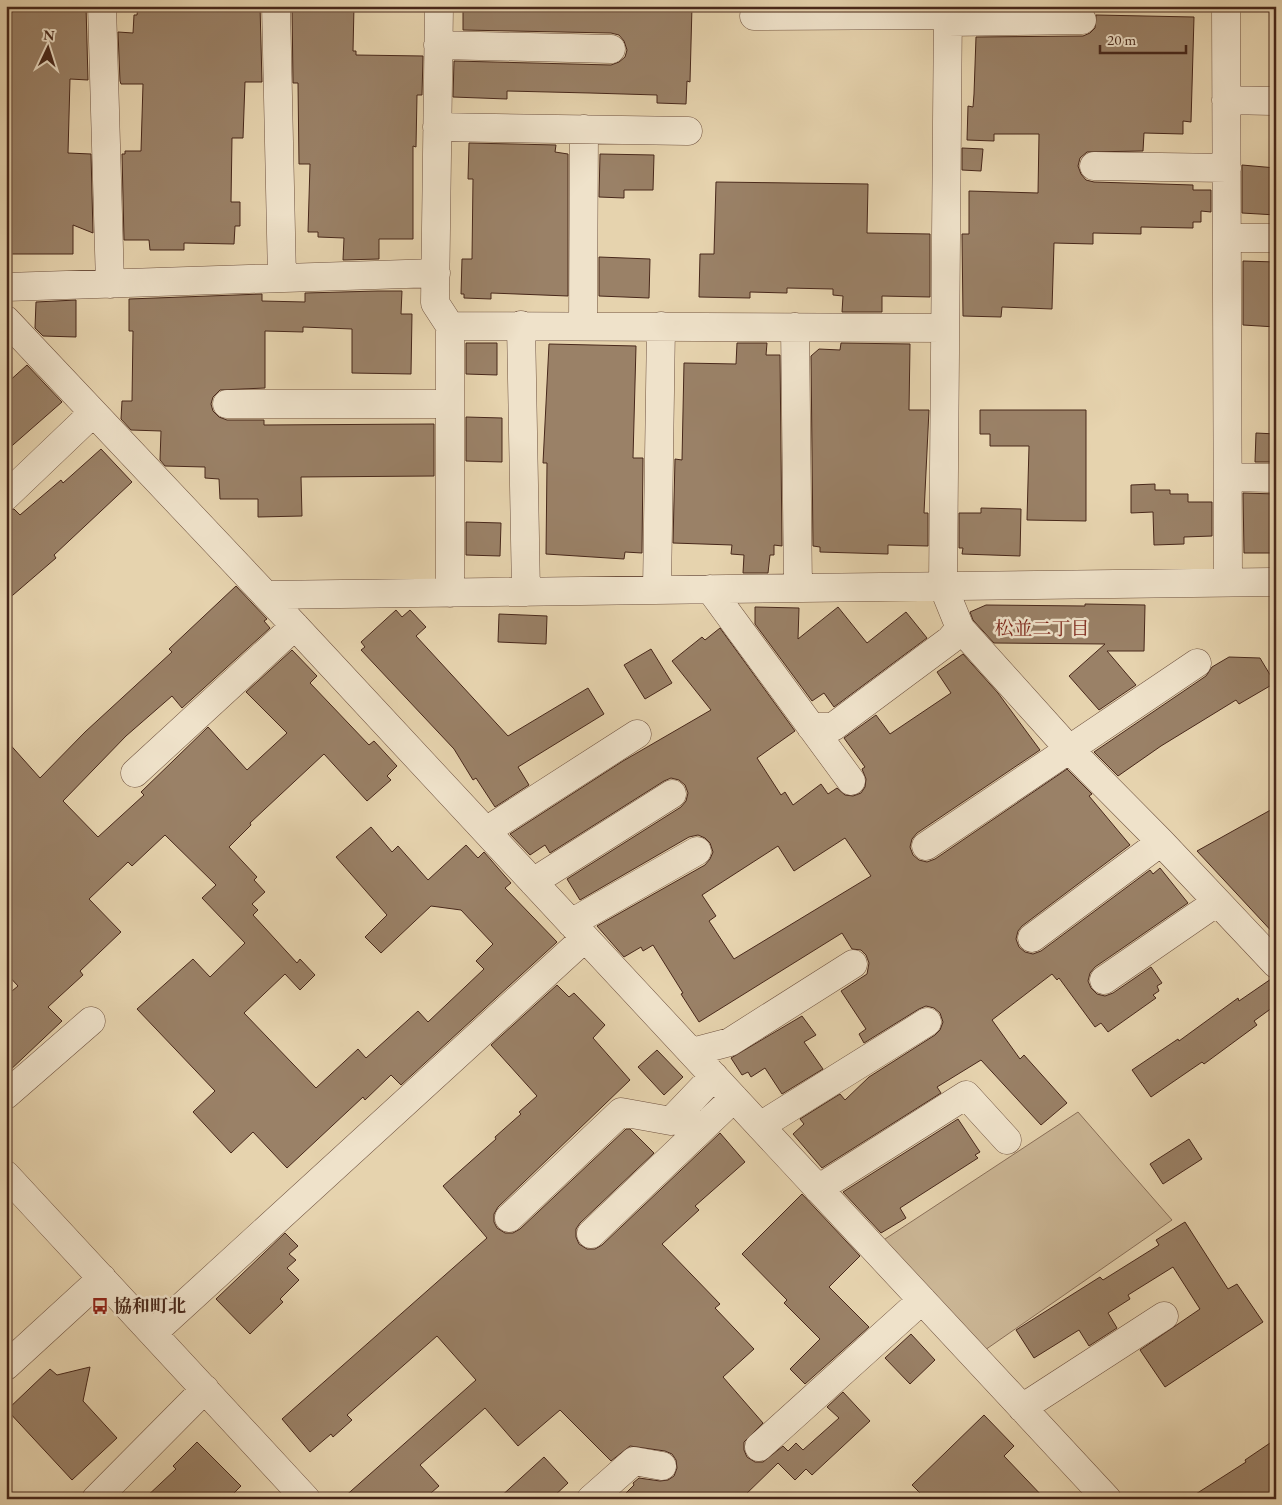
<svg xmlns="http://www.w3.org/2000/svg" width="1282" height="1505" viewBox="0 0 1282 1505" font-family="'EB Garamond','Noto Serif JP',serif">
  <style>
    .green { fill: #cbb695; stroke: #8a6f58 }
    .building { fill: #9a8167; stroke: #48281b; fill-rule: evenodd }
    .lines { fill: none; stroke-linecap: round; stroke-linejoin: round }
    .minor-casing { stroke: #705340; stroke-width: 29 }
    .minor { stroke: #efe2ca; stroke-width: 28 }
    .labels { text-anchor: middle; stroke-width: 5; stroke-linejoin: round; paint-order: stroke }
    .poi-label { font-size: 18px; font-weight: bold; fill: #48281b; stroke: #efe2ca; text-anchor: start }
    .neighbourhood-label { font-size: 19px; fill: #7a1f14; stroke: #efe2ca }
  </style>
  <rect width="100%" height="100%" fill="#e6d3ae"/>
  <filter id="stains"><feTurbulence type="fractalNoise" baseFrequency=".004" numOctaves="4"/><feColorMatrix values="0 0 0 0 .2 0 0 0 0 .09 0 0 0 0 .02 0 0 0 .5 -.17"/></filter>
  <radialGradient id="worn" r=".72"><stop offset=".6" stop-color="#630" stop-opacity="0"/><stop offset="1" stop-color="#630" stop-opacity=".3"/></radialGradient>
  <path class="green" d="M1078,1112L1172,1220L985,1350L882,1241Z"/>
  <path class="building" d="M6,6H86L88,80L70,79L68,153L91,154L93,233L73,225V254H9V214H6Z
    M138,6H260L262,82H245L243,138H232L231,202H240V226H235L234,244L184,243V250H150L149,240H124L122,154H125V151H141L143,84H121L120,81L118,32L133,33L134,15H137Z
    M292,6H354L353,51H356V55L423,56L422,95H417L416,147L413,146V239H379V259L343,260L344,238L318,237V232H308L310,164H299L298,83H293Z
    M463,6H692L690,82L687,81L686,104L657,103V95L590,93L507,91V99L453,97L454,61L611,65L619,62L625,57L627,50L624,41L619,35L611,33L463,30Z
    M1096,15L1194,17L1191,122L1183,121V134L1144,133L1143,151L1087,152L1080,158L1078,166L1081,174L1086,180L1094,182L1193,185V190H1211V212L1201,211V222H1193V228L1141,227V234L1093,233V244L1054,243L1052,309L1002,307L1001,317L963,316L962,234H969V191L1038,193L1039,134H994V141L967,140L968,106L973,107L974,94L976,37L1083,36L1090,33L1095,28Z
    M469,143L556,145L555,152L568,154V296L491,293V299L464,298V294H461L462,259H472L473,179H468Z
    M962,148L983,149L981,171L962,170Z
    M600,154L654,155L653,190H624V198L599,197Z
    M1242,165L1276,168V215L1242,213Z
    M716,182L868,184L867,233L930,234V297L882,296V312H842L843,296L833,295V289L787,288V293L750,292V298L699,297L700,254H714Z
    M599,257L650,259L649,298L599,296Z
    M1243,261L1276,262V327L1243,325Z
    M378,291H402L401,314H412L411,374L352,373V329L303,327V332L265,331V388L220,390L213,397L211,404L213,411L219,417L227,420H264V425L434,424V476L301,477L302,516L258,517V499H220L219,479L205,478V467L165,466L160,460L161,431L131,430L121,419L122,401H132L133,331H129V299L262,294V301L305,302V293Z
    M76,300V337L43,336L35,328L36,302Z
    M466,343H497V375L466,374Z
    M737,343H767L766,355H780L782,546L774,545V555H770L768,573H743L744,555L731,554L732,545L673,543L675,459L682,460L684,363L736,364Z
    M841,343L910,344L909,410H929L924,513H928V546L888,545V554L820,552V547L813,546L811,356L819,349L840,350Z
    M549,344L636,346L633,458H643L642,553L625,552L624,559L546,554L547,463H543Z
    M27,365L62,402L6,451V384Z
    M980,410H1086V521L1027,520L1029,446H990V434H980Z
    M466,417L502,418V462L466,461Z
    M1256,433L1276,434V462H1255Z
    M101,449L132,482L54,555L56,558L6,601V511L14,509L20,515L61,480L63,483Z
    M1155,484V490H1170V494H1188V502H1212V536L1184,537V544L1154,545L1153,512L1131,513V485Z
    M1243,493L1276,494V553H1244Z
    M981,508L1021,509L1020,556L962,554L963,548H959V513H981Z
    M466,522L501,523L500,556L466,555Z
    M236,586L267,619L264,621L270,628L182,708L172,696L126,736L63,801L98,837L144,795L141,792L208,727L247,770L287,733L246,692L292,650L317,676L310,683L369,745L374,741L397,766L387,776L391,780L367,801L324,754L250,823L251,825L229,847L257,877L254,880L265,892L252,904L258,910L253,915L297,963L300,959L315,975L300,990L285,974L244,1013L316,1088L358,1049L366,1058L418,1011L428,1022L484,969L476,961L493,944L461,910L431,906L381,953L365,937L387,915L336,857L371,827L392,852L398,846L428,880L466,845L478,858L484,852L511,883L505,888L557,942L401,1085L391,1075L365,1100L363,1097L287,1168L253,1132L231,1153L193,1112L215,1091L137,1009L193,959L210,977L245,943L202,898L216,885L165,835L132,866L128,862L89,899L121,932L80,971L83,975L48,1007L62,1021L6,1074V996L18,986L6,973V740L40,778L85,732L172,652L169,649Z
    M1085,604L1145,605L1144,651H1107L1136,685L1099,710L1069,676L1105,644L994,643L973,620L970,612L986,605L1085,606Z
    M755,607L799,608L798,639L838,607L867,643L906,612L927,638L834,707L824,693L812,701L755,624Z
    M396,610L402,617L410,610L426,627L416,636L508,736L588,688L604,714L518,767L529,785L495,807L476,778L473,780L454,749L361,650L365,647L361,642Z
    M499,614L547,616L546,644L498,642Z
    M720,628L795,731L757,758L781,795L785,792L793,805L821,784L828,794L837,788L845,795L853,796L861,793L865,787L866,779L862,769L865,767L844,738L876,715L890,734L951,693L937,672L963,654L998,693L1040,750L917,833L912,839L910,847L913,855L919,860L927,862L935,859L1067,769L1092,794L1089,796L1130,845L1022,926L1018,931L1016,939L1019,947L1025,952L1033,954L1041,951L1150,870L1153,874L1160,868L1188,903L1095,967L1090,973L1088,981L1091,988L1097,994L1105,996L1113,993L1151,967L1162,983L1157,986L1159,991L1153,995L1156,998L1108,1032L1101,1023L1095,1027L1059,978L1057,980L1052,974L992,1020L1020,1059L1024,1055L1067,1103L1041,1125L981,1060L937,1087L941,1093L822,1168L793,1134L804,1124L800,1119L840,1094L845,1100L869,1077L935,1035L940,1030L943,1022L940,1013L934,1008L926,1006L919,1009L864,1043L859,1034L866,1029L841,991L867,974L869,963L866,955L861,950L852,949L842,933L699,1022L681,994L683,993L653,945L643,951L641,947L624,957L597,926L705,865L710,859L713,852L710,843L705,838L698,835L689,837L580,900L567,879L681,807L686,801L688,793L685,785L679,780L671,778L664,781L550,853L545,845L530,855L510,834L623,761L711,710L672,661L702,637L705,640ZM845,838L871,876L734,959L709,921L716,916L702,895L778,846L794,871Z
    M651,649L672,683L645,699L624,665Z
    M1229,657L1260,658L1275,683L1239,704L1236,700L1161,746L1118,776L1094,752L1206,676L1212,667Z
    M1276,807V936L1197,851Z
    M1271,979H1276V1005L1254,1021L1257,1025L1204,1064L1202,1062L1151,1097L1132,1070L1178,1039L1179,1041L1238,998L1239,1001Z
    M557,985L569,997L574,993L605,1025L593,1038L630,1080L498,1207L494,1214V1222L497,1228L505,1233H513L520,1229L626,1129H630L654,1153L580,1223L576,1229V1237L579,1244L587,1249H595L602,1245L720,1133L745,1162L695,1206L699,1210L662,1244L720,1304L715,1308L754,1349L723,1377L763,1423L744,1442V1450L747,1457L755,1462H763L783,1446L788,1451L796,1443L803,1450L839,1418L827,1407L843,1392L870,1421L812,1475L806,1469L795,1480L778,1463L741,1499H620L634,1485L633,1483L639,1478L660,1481L668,1480L674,1476L677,1468L676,1460L672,1454L665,1451L630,1446L611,1461L560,1410L518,1446L485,1408L420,1465L439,1486L424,1499H342L476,1380L437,1336L347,1415L352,1420L333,1437L331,1434L310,1452L282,1419L487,1238L443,1186L496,1139L495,1137L521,1114L519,1112L537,1096L491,1045Z
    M802,1016L816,1035L804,1042L823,1069L782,1094L765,1068L751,1077L748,1072L742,1075L731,1058Z
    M657,1050L683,1077L664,1095L638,1067Z
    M958,1119L980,1152L975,1155L978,1158L900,1208L906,1218L881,1233L843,1192Z
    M1189,1139L1202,1159L1163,1184L1150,1164Z
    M802,1194L860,1256L829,1287L869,1327L805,1384L790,1369L820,1339L784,1303L787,1300L742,1254Z
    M1185,1222L1228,1289L1237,1284L1263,1322L1165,1387L1140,1350L1200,1309L1173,1267L1128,1295L1130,1299L1108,1313L1117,1328L1089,1346L1079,1330L1034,1358L1016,1330L1100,1277L1103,1280L1159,1245L1156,1240Z
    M285,1233L298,1246L289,1254L296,1260L287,1268L299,1280L280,1299L283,1302L250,1334L216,1299Z
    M911,1334L935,1360L910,1384L885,1358Z
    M90,1367L83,1401L117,1438L72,1480L7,1410L50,1369L57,1375Z
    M984,1415L1014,1446L1004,1456L1045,1499H926L912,1485Z
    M1276,1439V1499H1188L1246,1462L1245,1460Z
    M197,1442L241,1486L228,1499H144L176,1469L173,1466Z
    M544,1457L568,1483L551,1499H498Z"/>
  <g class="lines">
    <g class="minor-casing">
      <path id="minor" d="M102,6L110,284
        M276,6L282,278
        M439,6L435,303L450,326L945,328
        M948,6L943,586L960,628L1069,749L1161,842L1276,964
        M1226,6L1228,582
        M754,16L948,15
        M948,22L1082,20
        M438,45L611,49
        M1226,100L1276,101
        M437,127L688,131
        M1094,166L1227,168
        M1228,238H1276
        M6,287L436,273
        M6,320L295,626L1107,1499
        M521,325L526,592
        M583,325L584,129
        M450,326V593
        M795,327L798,588
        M227,404H450
        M1228,477L1276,478
        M6,496L93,413
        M710,589L851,781
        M657,590L661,326
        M266,595L1276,582
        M811,727H833L950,640L960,628
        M135,773L295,626
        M486,831L637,734
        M926,846L1197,663
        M533,882L672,794
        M571,923L697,851
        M1032,938L1161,842
        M1104,980L1217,902
        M692,1052L730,1042L853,964
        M6,1095L91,1021
        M760,1126L927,1022
        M6,1175L306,1499
        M818,1189L966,1095L1007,1140
        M509,1218L621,1112L671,1121L714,1076
        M591,1234L734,1098
        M153,1333L585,938
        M6,1366L102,1278
        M1022,1408L1164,1316
        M759,1447L922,1300
        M96,1499L205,1389
        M591,1499L634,1461L662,1466"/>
    </g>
    <use href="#minor" class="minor"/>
  </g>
  <defs>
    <g id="bus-bare" transform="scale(1.35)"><path d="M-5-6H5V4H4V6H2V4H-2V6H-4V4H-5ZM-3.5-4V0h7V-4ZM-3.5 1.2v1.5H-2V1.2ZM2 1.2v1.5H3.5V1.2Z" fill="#8f2418" stroke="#efe2ca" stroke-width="2.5" paint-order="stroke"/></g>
  </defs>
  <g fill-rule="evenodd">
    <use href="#bus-bare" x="100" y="1306"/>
  </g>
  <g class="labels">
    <g class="poi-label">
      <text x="114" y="1312">協和町北</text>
    </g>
    <g class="neighbourhood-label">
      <text x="1042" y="635">松並二丁目</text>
    </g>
  </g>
  <rect width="1282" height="1505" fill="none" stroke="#e6d3ae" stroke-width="25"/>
  <rect x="8" y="8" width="1267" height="1490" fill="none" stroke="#48281b" stroke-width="2.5"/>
  <rect x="12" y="12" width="1257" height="1480" fill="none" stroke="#48281b"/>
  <g transform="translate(48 48) rotate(4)" stroke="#efe2ca" stroke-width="4" paint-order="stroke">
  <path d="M0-4L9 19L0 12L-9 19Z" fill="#48281b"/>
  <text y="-8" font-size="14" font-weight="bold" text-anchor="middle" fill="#48281b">N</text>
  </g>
  <path d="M1100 45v8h86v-8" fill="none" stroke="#48281b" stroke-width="2.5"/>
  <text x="1107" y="45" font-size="15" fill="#48281b" stroke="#efe2ca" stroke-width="4" paint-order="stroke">20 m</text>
  <rect width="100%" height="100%" filter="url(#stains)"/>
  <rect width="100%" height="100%" fill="url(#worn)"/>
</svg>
